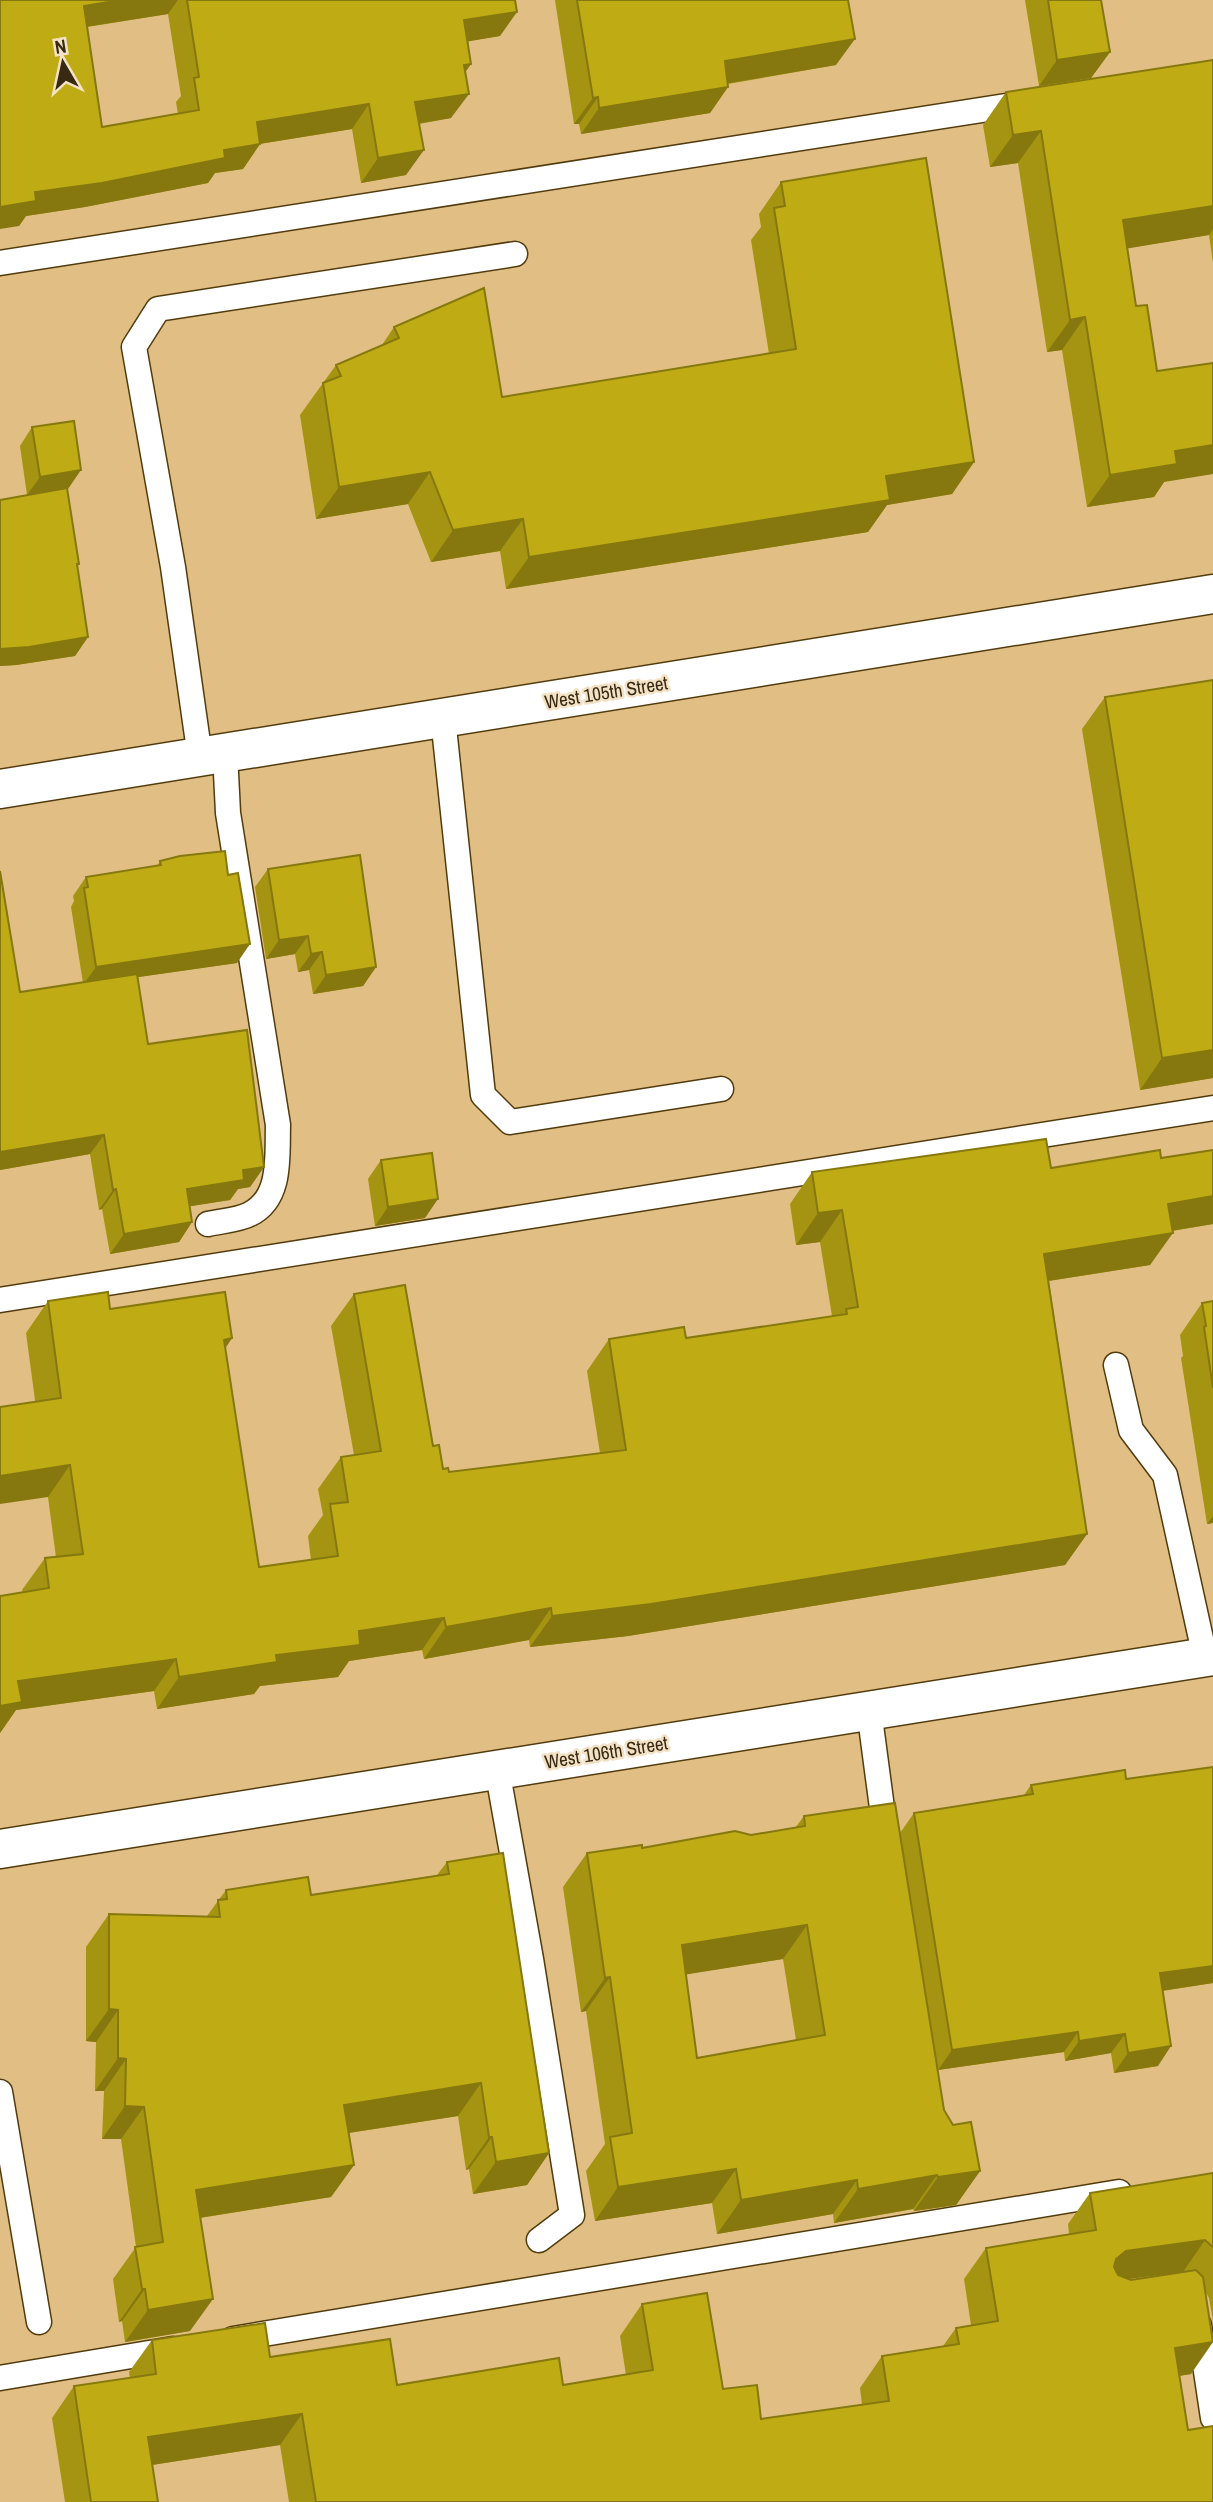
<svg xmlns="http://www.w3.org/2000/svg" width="1213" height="2502" viewBox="0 0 1213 2502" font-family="'Archivo Narrow',sans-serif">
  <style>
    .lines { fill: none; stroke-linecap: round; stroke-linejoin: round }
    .service-casing { stroke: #523c0d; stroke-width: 27 }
    .minor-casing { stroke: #523c0d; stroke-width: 41 }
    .service { stroke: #fff; stroke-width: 24 }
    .minor { stroke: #fff; stroke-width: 38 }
    .wall { fill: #a49411; fill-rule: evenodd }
    .shaded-wall { fill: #86780e }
    .building { fill: #bfac14; stroke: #86780e; stroke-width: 2; fill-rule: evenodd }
    .labels { text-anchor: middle; stroke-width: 5; stroke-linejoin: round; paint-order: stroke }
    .street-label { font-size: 19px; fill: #382a12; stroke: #f3e2c5 }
  </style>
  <rect width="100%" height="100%" fill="#e1bf84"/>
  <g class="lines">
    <g class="service-casing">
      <path id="service" d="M0,263L1026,103
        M443,718L483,1095L510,1122L721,1089
        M200,757L173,567L134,347L158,309L515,254
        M208,1224C221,1221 239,1220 250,1214C282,1198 277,1156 278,1125L228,813L225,753
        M0,1300L1213,1108
        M1116,1365L1131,1430L1165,1475L1205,1657
        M869,1710L886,1838
        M497,1769L531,1959L572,2215L539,2240
        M0,2092L39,2322
        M1199,2325L1213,2418
        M233,2339L1119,2192
        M0,2378L173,2349"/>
    </g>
    <g class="minor-casing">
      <path id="minor" d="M0,789L1213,594
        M0,1849L1213,1656"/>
    </g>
    <use href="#service" class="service"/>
    <use href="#minor" class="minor"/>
  </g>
  <path class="wall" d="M0,0H515L500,36L468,41L471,64L465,72L451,118L419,124L406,175L361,183L352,129L260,144L243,169L215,173L208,183L85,207L26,216L19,226ZM168,14L181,96L176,102L178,114L102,127L87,27Z
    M555,0H848L836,65L728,84V87L710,113L581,134L579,124H574Z
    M1025,0H1101L1110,52L1091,78L1039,86Z
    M1213,60V263L1209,235L1127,248L1164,482L1154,497L1087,507L1062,350L1047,352L1018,163L990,167L983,125L1006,92Z
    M781,182L974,462L952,494L887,505L868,532L506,589L500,551L431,562L408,504L316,519L300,415L336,365L382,345L394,327L502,397L769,354L751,240L761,227L759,214Z
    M32,427L68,489H67L79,564L77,566L88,637L75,656L16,665L0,666V500L27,495L20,446Z
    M1105,697L1213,1078L1140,1090L1082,729Z
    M160,861L237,963L138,977L148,1044L264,1167L250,1187L238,1189L230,1200L190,1206L192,1222L179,1242L110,1254L102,1209L99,1210L90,1154L0,1170V871L20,992L83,983L71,907L74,901L73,896L86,877L157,866Z
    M268,869L376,967L363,986L313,994L309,970L298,972L295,954L266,959L255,887Z
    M1161,1158L1213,1224L1172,1231L1150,1265L1049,1281L1087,1534L1065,1565L628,1636L530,1647L529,1640L424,1659L422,1650L349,1661L338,1677L260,1686L254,1694L157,1709L154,1691L16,1710L0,1733V1596L23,1593L22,1590L45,1558L56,1557L26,1333L48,1301L110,1309L232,1338L225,1349L259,1567L311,1560L308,1536L323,1515L318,1489L341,1457L354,1455L331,1326L354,1294L433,1446L443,1469L449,1472L600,1453L587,1371L609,1339L686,1338L832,1316L820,1242L796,1245L790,1204L812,1172L1051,1168Z
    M381,1160L425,1218L375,1226L368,1179Z
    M1213,1301V1523L1207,1524L1181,1358L1183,1356L1180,1335L1202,1303Z
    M1213,1767V1983L1163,1991L1158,2066L1114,2073L1111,2053L1065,2061L1064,2052L938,2070L900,1833L914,1813L1024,1795L1031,1785L1126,1779Z
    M804,1816L944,2110L980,2171L956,2205L914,2211L913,2209L834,2223L833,2214L717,2234L712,2203L595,2221L586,2171L605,2144L586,2011L581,2012L563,1887L587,1853L642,1848L751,1835L795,1828ZM783,1959L796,2040L697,2058L686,1974Z
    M447,1862L549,2153L527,2185L473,2194L469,2169L466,2170L458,2116L349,2133L354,2165L331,2197L200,2218L190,2331L125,2342L122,2321L119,2322L113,2279L136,2247L121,2139H102L104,2091H95L96,2042L86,2041V1947L109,1914L207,1916L226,1890L311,1895L437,1875Z
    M1213,2173V2321L1209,2298L1205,2291L1191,2374L1179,2376L1188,2430L1213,2502H289L280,2445L152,2465L158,2502H65L52,2418L74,2386L130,2378L129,2372L152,2340L270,2357L397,2385H563L626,2375L620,2336L642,2304L723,2389L761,2419L862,2405L860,2388L882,2356L943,2346L956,2328L971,2325L964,2279L986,2248L1069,2234L1068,2224L1090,2193ZM1183,2272L1131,2280L1129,2279Z"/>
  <path class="shaded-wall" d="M120,0H178L168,14L66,30L84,6Z
    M517,12L500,36L447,45L464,20Z
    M855,39L836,65L706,87L725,61Z
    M1110,52L1091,78L1039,86L1057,60Z
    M471,64L454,88L464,65Z
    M728,87L710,113L581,134L599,108Z
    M469,94L451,118L398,127L415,102Z
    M598,97L579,124H574L593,98Z
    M369,104L352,129L240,147L257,122Z
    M1041,131L1018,163L990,167L1013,135Z
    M260,144L243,169L215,173L208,183L85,207L26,216L19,226L0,229V207L35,192L224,150Z
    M424,150L406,175L361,183L378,158Z
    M1213,206V229L1209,235L1100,253L1123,220Z
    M1085,317L1062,350L1047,352L1070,320Z
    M1213,445V474L1164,482L1154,497L1087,507L1110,475L1175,451Z
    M974,462L952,494L887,505L868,532L506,589L529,557L886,476Z
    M81,470L68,489L27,495L40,477Z
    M430,472L408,504L316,519L339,487Z
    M523,519L500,551L431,562L453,530Z
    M88,637L75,656L16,665L0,666V649Z
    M308,936L295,954L266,959L279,940Z
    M250,944L237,963L83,985L96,967Z
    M322,952L309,970L298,972L311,954Z
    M376,967L363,986L313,994L326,975Z
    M1213,1050V1078L1140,1090L1162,1058Z
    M104,1135L90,1154L0,1170V1152Z
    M264,1167L250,1187L238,1189L230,1200L173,1209L187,1189L243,1170Z
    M116,1189L102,1209L99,1210L113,1190Z
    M1213,1196V1224L1146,1235L1168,1204Z
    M438,1199L425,1218L375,1226L388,1207Z
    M842,1210L820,1242L796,1245L818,1213Z
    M192,1222L179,1242L110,1254L124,1234Z
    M1173,1233L1150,1265L1022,1285L1044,1254Z
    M232,1338L210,1370L224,1340Z
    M70,1465L48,1497L0,1504V1476Z
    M1213,1516V1523L1207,1524Z
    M1087,1534L1065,1565L628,1636L530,1647L552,1616Z
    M551,1608L529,1640L424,1659L446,1627Z
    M444,1618L422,1650L349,1661L338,1677L260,1686L254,1694L157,1709L179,1677L276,1655L359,1631Z
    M176,1659L154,1691L16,1710L0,1733V1706L18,1681Z
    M807,1925L783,1959L658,1979L682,1945Z
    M1213,1966V1983L1146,1993L1160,1973Z
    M610,1977L586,2011L581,2012L605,1978Z
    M109,2009L118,2010L96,2042L86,2041Z
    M1078,2032L1064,2052L938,2070L952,2050Z
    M1125,2034L1111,2053L1065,2061L1079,2041Z
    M1171,2046L1158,2066L1114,2073L1128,2053Z
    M118,2058L126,2059L104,2091H95Z
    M481,2083L458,2116L322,2137L344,2105Z
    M125,2106L144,2107L121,2139H102Z
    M489,2137H492L469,2169L466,2170Z
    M549,2153L527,2185L473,2194L496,2162Z
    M354,2165L331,2197L173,2222L196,2190Z
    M736,2169L712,2203L595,2221L618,2187Z
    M980,2171L956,2205L914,2211L938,2177Z
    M937,2175L913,2209L834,2223L858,2189Z
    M857,2180L833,2214L717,2234L741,2200Z
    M1205,2240L1183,2272L1104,2282L1116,2259L1126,2251Z
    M142,2289H145L122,2321L119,2322Z
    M213,2299L190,2331L125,2342L148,2310Z
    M1213,2342L1191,2374L1152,2380L1175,2348Z
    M302,2414L280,2445L126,2469L148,2437Z"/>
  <path class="building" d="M0,0H120L84,6L102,127L199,110L194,78L199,77L187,0H515L517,12L464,20L471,64L464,65L469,94L415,102L424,150L378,158L369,104L257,122L260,144L224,150L225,158L102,183L35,192L36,201L0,207Z
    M577,0H848L855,39L725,61L728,87L599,108L598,97L593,98Z
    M1048,0H1101L1110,52L1057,60Z
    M1213,60V206L1123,220L1136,306L1147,305L1157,371L1213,363V445L1175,451L1177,464L1110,475L1085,317L1070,320L1041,131L1013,135L1006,92Z
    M926,158L974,462L886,476L890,500L529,557L523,519L453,530L430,472L339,487L323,383L341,376L336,365L399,338L394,327L484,288L502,397L796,349L774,208L785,206L781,182Z
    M74,421L81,470L40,477L32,427Z
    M67,488L79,564H77L88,637L29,647L0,649V500Z
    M1213,680V1050L1162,1058L1105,697Z
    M225,851L228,875L238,873L250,944L96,967L84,888L88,887L86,877L161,865L160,861L180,856Z
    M360,855L376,967L326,975L322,952L311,954L308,936L279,940L268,869Z
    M0,871L20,992L137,974L148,1044L247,1030L264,1167L243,1170L244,1180L187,1189L192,1222L124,1234L116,1189L113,1190L104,1135L0,1152Z
    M1046,1139L1051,1168L1160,1150L1161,1158L1213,1150V1196L1168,1204L1173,1233L1044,1254L1087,1534L651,1604L552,1616L551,1608L446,1627L444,1618L359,1631L360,1645L276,1655L277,1662L179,1677L176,1659L18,1681L22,1702L0,1706V1596L49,1588L45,1558L83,1554L70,1465L0,1476V1407L61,1398L48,1301L108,1292L110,1309L225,1292L232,1338L224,1340L259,1567L338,1556L330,1504L348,1502L341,1457L381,1451L354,1294L405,1285L433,1446L439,1445L443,1469L448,1468L449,1472L626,1450L609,1339L684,1327L686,1338L847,1314L846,1309L858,1307L842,1210L818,1213L812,1172Z
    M432,1153L438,1199L388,1207L381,1160Z
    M1213,1301V1388L1204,1327L1206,1326L1202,1303Z
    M1213,1767V1966L1160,1973L1171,2046L1128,2053L1125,2034L1079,2041L1078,2032L952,2050L914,1813L1033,1794L1031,1785L1125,1770L1126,1779Z
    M895,1803L944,2110L953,2125L971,2122L980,2171L938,2177L937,2175L858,2189L857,2180L741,2200L736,2169L618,2187L610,2137L632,2133L610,1977L605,1978L587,1853L642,1845V1848L735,1831L751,1835L805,1826L804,1816ZM807,1925L825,2035L697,2058L682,1945Z
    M503,1853L549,2153L496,2162L492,2137H489L481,2083L344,2105L354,2165L196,2190L213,2299L148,2310L145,2289H142L135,2247L163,2242L144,2107L125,2106L126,2059L118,2058V2010L109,2009V1914L220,1917L218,1900L227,1899L226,1890L308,1877L311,1895L449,1874L447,1862Z
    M1213,2173V2247L1205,2240L1126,2251L1116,2259L1114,2267L1118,2275L1131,2280L1196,2270L1203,2277L1213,2342L1175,2348L1188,2430L1213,2426V2502H316L302,2414L148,2437L158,2502H91L74,2386L156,2374L152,2340L265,2323L270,2357L390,2339L397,2385L559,2358L563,2385L653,2370L642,2304L707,2293L723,2389L757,2385L761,2419L889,2401L882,2356L959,2344L956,2328L998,2321L986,2248L1096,2230L1090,2193Z"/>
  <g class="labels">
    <g class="street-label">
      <text transform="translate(606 692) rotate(-9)" y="7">West 105th Street</text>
      <text transform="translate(606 1752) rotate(-9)" y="7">West 106th Street</text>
    </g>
  </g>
  <g transform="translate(63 63) rotate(351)" stroke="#f3e2c5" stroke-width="5" paint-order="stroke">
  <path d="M0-5L12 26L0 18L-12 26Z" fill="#382a12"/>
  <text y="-10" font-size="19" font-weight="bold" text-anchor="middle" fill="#382a12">N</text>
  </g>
</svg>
